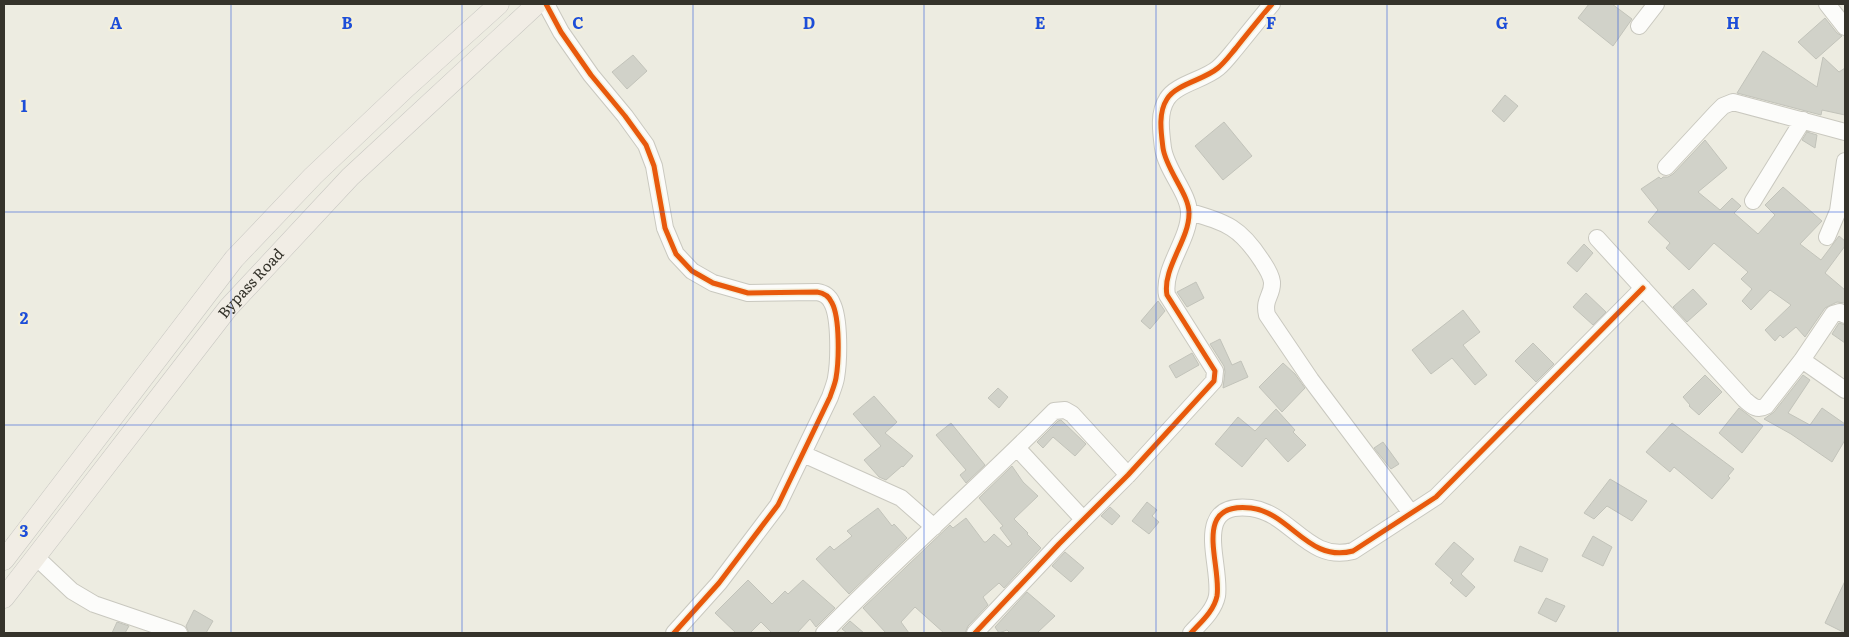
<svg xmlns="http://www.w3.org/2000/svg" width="1849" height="637" viewBox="0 0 1849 637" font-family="Literata,serif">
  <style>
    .building { fill: #d1d2c9; stroke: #c2c3ba }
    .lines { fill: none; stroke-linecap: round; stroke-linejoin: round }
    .minor-casing { stroke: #c9c8bf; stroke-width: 18 }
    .major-casing { stroke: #c8c7c2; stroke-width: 21 }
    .minor { stroke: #fcfcfa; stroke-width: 16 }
    .major { stroke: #f1ede5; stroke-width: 20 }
    .cycleway-casing { stroke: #f3efdb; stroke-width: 8 }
    .cycleway { stroke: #e8590c; stroke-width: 5 }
    .grid { fill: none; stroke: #1d4ed8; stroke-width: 1; stroke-opacity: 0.55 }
    .labels { text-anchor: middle; stroke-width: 4.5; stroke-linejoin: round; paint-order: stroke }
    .street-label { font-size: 15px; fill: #35332b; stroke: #f3efdb }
    .grid-label { font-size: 16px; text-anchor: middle; font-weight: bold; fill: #1d4ed8; stroke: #f3efdb; stroke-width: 4.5; stroke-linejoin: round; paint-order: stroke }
  </style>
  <rect width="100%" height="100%" fill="#edece1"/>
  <path class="building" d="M1589,4H1612L1632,19L1613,46L1578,18Z
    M1825,18L1837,33L1842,36L1816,59L1798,42Z
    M1763,51L1817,87L1823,57L1839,72L1845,68V115L1822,110L1821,115L1737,93Z
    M633,55L647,71L627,89L612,72Z
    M1505,95L1518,106L1504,122L1492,111Z
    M1224,122L1252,156L1223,180L1195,146Z
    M1807,132L1817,135L1815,148L1802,140Z
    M1705,140L1727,168L1698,192L1720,210L1732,198L1741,206L1734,213L1758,234L1775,215L1765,205L1783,187L1822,221L1800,244L1821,260L1839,236L1845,241V246L1825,273L1845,290V303L1837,302L1825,308L1805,337L1796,327L1783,338L1780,335L1775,341L1765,330L1791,305L1770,290L1751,310L1742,301L1752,289L1741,279L1748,272L1714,243L1689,270L1666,248L1670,243L1648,222L1658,210L1641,189L1659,177L1661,179L1663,177H1668L1673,174Z
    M1584,244L1593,253L1577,272L1567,263Z
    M1196,282L1204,298L1187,307L1177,292Z
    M1693,289L1707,304L1687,322L1673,307Z
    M1586,293L1606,312L1593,325L1573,307Z
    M1158,301L1165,311L1150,329L1141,321Z
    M1463,310L1480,332L1463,345L1487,375L1475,385L1452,358L1431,374L1412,350Z
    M1839,323L1845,325V343L1832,334Z
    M1220,339L1232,365L1241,361L1248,377L1223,388L1225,372L1224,366L1210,344Z
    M1533,343L1554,364L1536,382L1515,361Z
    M1192,353L1199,365L1176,378L1169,366Z
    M1283,363L1295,374L1305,388L1282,412L1259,387Z
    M1705,375L1722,392L1699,415L1689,406L1690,405L1683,397Z
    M1803,375L1810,380L1788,413L1810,425L1822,408L1845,424V440L1832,462L1791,434L1764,419L1774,412Z
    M998,388L1008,397L999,408L988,398Z
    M874,396L897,422L885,433L913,456L903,467L902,466L886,480L879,477L864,460L881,446L853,414Z
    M1739,408L1763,426L1742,453L1719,433Z
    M1276,409L1295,430L1293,432L1306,445L1288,462L1266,438L1242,467L1215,444L1238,417L1255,431Z
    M1061,420L1086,444L1075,456L1053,437L1043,448L1037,442L1058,421Z
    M951,423L985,465L966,483L960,475L966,470L936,435Z
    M1672,423L1734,469L1728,476L1730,478L1712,499L1674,467L1670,472L1646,452Z
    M1383,442L1399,464L1391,469L1374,448Z
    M1012,466L1023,482L1038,496L1014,519L1028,533L1027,534L1041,548L1004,588L999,583L983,597L988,605L968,626L965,633H944L915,607L901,622L909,633H886L863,608L950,525L953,528L966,518L984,542H986L994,534L1008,547L1012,544L1000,528L1003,526L979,498Z
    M1610,479L1647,501L1632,521L1607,506L1594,519L1584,513Z
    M1147,502L1157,510L1152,516L1159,522L1149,534L1132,521Z
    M1110,507L1120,516L1112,525L1101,516Z
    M878,508L892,526L894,524L907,538L849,594L816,559L830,546L834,550L852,536L847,531Z
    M1593,536L1612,547L1603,566L1582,556Z
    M1454,542L1474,559L1461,574L1475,587L1466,597L1450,583L1453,580L1435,564Z
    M1520,546L1548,559L1542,572L1514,561Z
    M1065,552L1084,568L1071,582L1052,566Z
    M748,580L772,604L785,591L788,594L803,580L835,608L816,627L810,619L797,633H772L761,622L750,633H736L715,613Z
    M1845,581V633L1825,623Z
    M1027,592L1055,616L1037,633H1010L1007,630L999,633L995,627Z
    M1546,598L1565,606L1556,622L1538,613Z
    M194,610L213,621L206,633H189L186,626Z
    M850,621L864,633H847L842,629Z
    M117,622L129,626L125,633H112Z"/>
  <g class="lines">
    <g class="minor-casing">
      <path id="minor" d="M546,4L561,32L591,75L625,116L646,145L654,166L665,228L676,254L692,271L713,283L748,293L817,292C824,293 829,296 832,303C840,318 839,361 836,378C835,384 832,391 830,397L778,505L719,583L674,633
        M1827,4L1845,27
        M1639,26L1656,4
        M1666,167L1716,113L1723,106L1733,102L1845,132
        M1753,201L1803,120
        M1190,212C1227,223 1240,227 1262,261C1266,267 1271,274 1272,282C1273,295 1263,299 1267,315L1311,380L1411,513
        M1827,237L1838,211L1845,161
        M1597,238L1745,400C1752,406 1757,411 1766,406L1802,360L1833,314L1840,312L1845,315
        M1802,360L1845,390
        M1017,448L1083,519
        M803,454L901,498L934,527
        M36,557L72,591L94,604L179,633
        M824,633C898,557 979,487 1054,411L1065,410L1072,414L1128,475
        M975,633L1059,544L1128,475L1214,381L1215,371L1167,295C1162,269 1189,240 1189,214C1190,195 1166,170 1163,148C1161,132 1158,113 1167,99C1176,84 1204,80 1218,68C1225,62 1230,55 1236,48C1248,33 1260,18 1272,4
        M1191,633C1201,622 1214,611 1217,596C1222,565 1190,501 1251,508C1291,513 1308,563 1353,551L1436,497L1643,288"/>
    </g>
    <g class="major-casing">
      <g id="major">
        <path d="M4,560L234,259L313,176L407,87L499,4"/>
        <path id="s1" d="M4,598L228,308L350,177L537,4"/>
      </g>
    </g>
    <use href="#minor" class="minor"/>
    <use href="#major" class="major"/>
    <g class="cycleway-casing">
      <path id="cycleway" d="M546,4L561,32L591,75L625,116L646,145L654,166L665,228L676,254L692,271L713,283L748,293L817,292C824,293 829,296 832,303C840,318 839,361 836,378C835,384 832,391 830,397L778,505L719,583L674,633
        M975,633L1059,544L1128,475L1214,381L1215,371L1167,295C1162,269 1189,240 1189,214C1190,195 1166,170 1163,148C1161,132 1158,113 1167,99C1176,84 1204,80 1218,68C1225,62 1230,55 1236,48C1248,33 1260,18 1272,4
        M1191,633C1201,622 1214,611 1217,596C1222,565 1190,501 1251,508C1291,513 1308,563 1353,551L1436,497L1643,288"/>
    </g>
    <use href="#cycleway" class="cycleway"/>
  </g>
  <path class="grid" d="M231,4V633M462,4V633M693,4V633M924,4V633M1156,4V633M1387,4V633M1618,4V633M4,212H1845M4,425H1845"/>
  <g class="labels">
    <g class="street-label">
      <text dy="5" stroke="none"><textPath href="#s1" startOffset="400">Bypass Road</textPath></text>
    </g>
  </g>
  <g class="grid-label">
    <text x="116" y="29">A</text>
    <text x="347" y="29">B</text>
    <text x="578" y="29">C</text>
    <text x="809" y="29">D</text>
    <text x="1040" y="29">E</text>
    <text x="1271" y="29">F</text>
    <text x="1502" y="29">G</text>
    <text x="1733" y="29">H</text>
    <text x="24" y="112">1</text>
    <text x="24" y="324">2</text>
    <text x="24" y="537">3</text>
  </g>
  <rect width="1849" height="637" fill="none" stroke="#35332b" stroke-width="10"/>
</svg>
